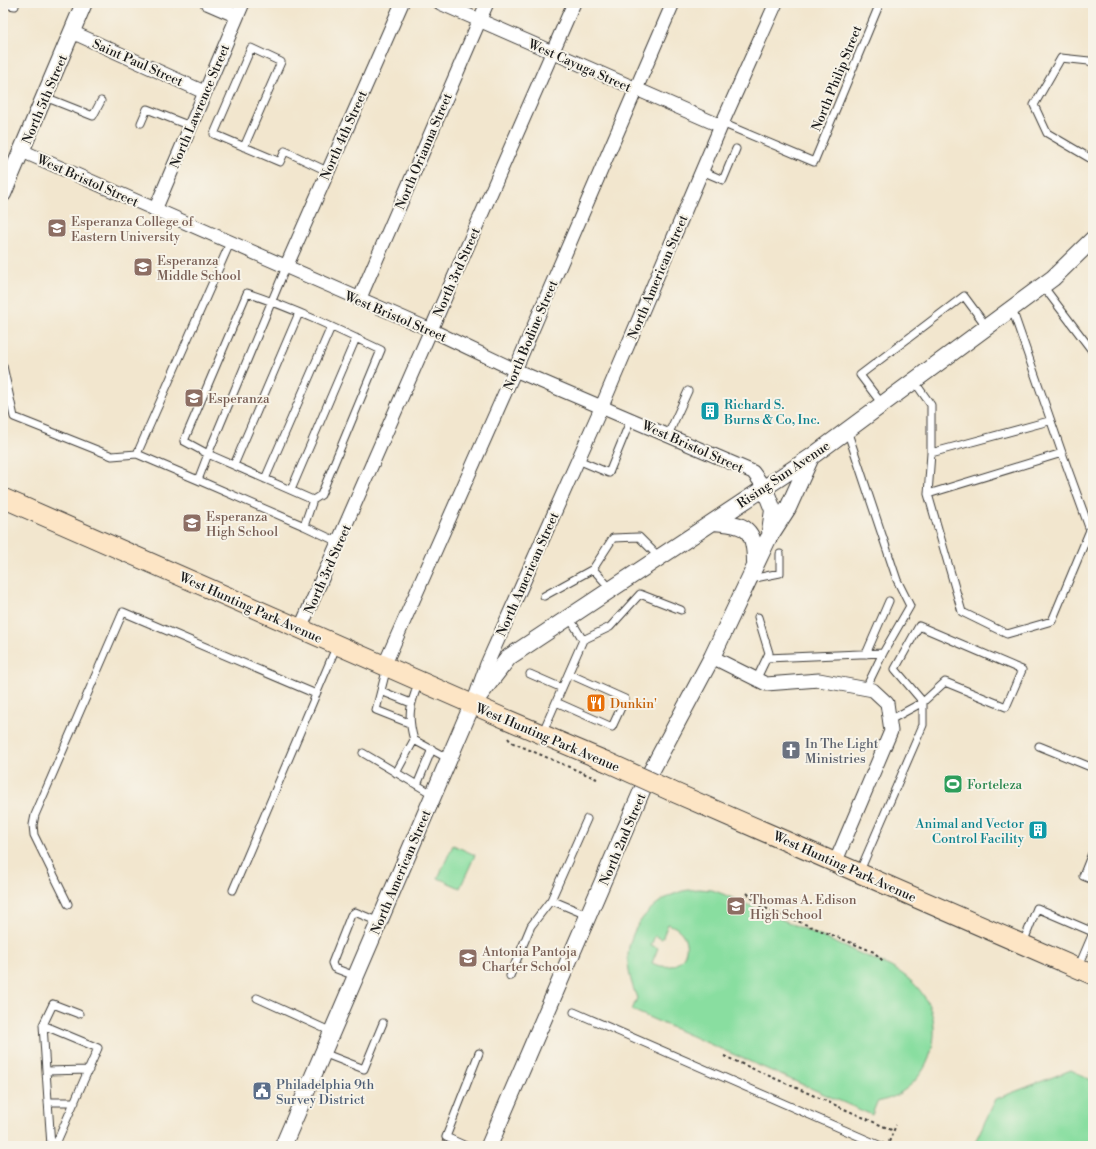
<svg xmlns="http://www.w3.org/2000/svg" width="1096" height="1149" viewBox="0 0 1096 1149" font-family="'Libre Bodoni',serif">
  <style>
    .green { fill: #89dea0; stroke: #527d5e; fill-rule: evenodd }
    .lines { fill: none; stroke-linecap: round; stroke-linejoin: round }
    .service-casing { stroke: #3c3a37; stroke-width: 9 }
    .minor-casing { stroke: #3c3a37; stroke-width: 15 }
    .tertiary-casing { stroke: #3c3a37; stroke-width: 18 }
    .secondary-casing { stroke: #3c3a37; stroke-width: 21 }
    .path { stroke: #3c3a37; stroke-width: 2; stroke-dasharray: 3 3; stroke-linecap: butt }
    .service { stroke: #fff; stroke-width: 7 }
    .minor { stroke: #fff; stroke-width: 13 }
    .tertiary { stroke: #fff; stroke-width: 16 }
    .secondary { stroke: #fde5c5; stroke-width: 19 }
    .secondary-bridge-casing { stroke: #3c3a37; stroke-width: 21; stroke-linecap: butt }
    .secondary-bridge { stroke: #fde5c5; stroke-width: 19 }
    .labels { text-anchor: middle; stroke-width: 4; stroke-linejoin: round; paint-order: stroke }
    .street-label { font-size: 13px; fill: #1c1c1c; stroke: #f7f3e8 }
    .education-label { font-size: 13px; fill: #785e54; stroke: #f7f3e8; text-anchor: start }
    .culture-label { font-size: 13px; fill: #0d838f; stroke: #f7f3e8; text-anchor: start }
    .food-label { font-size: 13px; fill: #c56008; stroke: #f7f3e8; text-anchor: start }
    .worship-label { font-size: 13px; fill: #5b616d; stroke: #f7f3e8; text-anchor: start }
    .leisure-label { font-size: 13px; fill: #27864d; stroke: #f7f3e8; text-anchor: start }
    .service-label { font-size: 13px; fill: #4e5e75; stroke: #f7f3e8; text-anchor: start }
  </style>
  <rect width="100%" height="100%" fill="#f7f3e8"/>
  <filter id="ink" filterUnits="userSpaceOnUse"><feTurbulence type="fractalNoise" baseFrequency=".025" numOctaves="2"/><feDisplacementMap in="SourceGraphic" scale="8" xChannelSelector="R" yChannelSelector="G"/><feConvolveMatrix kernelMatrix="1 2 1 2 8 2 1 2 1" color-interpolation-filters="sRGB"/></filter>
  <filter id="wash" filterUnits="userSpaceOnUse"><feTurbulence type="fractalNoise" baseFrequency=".012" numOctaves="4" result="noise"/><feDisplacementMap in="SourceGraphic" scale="16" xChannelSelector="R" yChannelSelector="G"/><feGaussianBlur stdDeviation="0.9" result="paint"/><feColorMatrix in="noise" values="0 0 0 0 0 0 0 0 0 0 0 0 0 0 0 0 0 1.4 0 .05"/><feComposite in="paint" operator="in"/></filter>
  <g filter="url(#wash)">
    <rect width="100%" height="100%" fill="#f2e6ce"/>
    <path class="green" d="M453,845L475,855L460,888L438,878Z
      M698,889L712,890L723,894L889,966C925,984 944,1018 929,1058C924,1072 913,1085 900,1093C893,1098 885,1100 877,1102L872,1115L632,1010L637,998C632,985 628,973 628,959C627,931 650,902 677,893C683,890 691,890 698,889ZM668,924C700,934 687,979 652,963L658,948L651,945L655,936L662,939Z
      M1071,1070L1093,1081V1146H973L996,1099Z"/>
  </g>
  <g filter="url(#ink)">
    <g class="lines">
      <g class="service-casing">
        <path id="service" d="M3,4L15,6
          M1093,63L1089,61L1061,58L1034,105L1047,133L1093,160
          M45,97L93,116L101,101
          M141,123L147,109L190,126
          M722,123L814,162L880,3
          M244,147L281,62L251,48L214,134L280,162L285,151L327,171
          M702,171L723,180L736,149
          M286,267L208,454L184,441L247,293C293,308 337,329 381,350L321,495L313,500
          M1043,286L1093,352
          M3,366L14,417L112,456L137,454
          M914,381L931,405V453L1049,421
          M882,404L860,375L964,296L987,327
          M847,430L897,580L910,606L883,653L866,688
          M668,435L688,391
          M931,453L928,494L1062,453L1012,309
          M578,460L609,473L631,419
          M234,465L299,313
          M265,479L331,327
          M198,480L137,454L230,243
          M291,490L356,338
          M928,494L962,612L1007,634L1052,621L1090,530L1062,453
          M304,526L198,480L208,454L313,500L304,526L338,542
          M593,569L613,538L639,537L660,558
          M751,579L780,573V554
          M544,596L593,569L611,589
          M583,640L610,627L640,594L681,610
          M866,654L889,601
          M767,658L883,653
          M387,667L376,710L409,723
          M530,674L562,688
          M757,678L769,653L758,617
          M419,682C410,704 407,716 414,740L449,759
          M381,691L411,703
          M556,702L612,727L625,699L569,674
          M542,734L583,640L569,617
          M1039,746L1093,768
          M363,753L434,795
          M396,773L414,740
          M417,785L432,749
          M587,819L551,900L589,916
          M1093,851L1083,876L1093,880
          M859,873L923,725V702L945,682L1006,707L1022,670L919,626L895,669L923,702L890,720
          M233,890L337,645
          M68,904L34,835L33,825L35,815L123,612L316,694
          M1023,943L1037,908L1093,932
          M1078,968L1093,933
          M355,976L334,968L332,963L351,915L355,912L379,922
          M510,976L531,926L551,900
          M257,998L332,1032
          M574,1012L881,1146
          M43,1025L53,1004L79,1014
          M323,1053L364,1069L383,1023
          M46,1071L89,1070
          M48,1102H75
          M51,1146L43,1025L98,1048L55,1146
          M466,1146L446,1137L479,1053"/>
      </g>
      <g class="minor-casing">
        <path id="minor" d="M207,3L237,16
          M440,3L721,126
          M72,32L204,92
          M22,151L431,330L515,370L753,472L764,487
          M155,210L243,3
          M286,267L402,3
          M359,300L487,3
          M300,629L574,3
          M712,657L766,684L819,680L873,690L887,703L891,731L835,863
          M384,666L515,370L673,3
          M476,695L487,664L602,406L721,126L776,3"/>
      </g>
      <g class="tertiary-casing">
        <path id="tertiary" d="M3,194L84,3
          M764,487L773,510L770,531
          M713,522C746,524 755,528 755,563
          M283,1146L472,705L509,657L811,457L1053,278L1093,239
          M489,1146L646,781L712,657L768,539L788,508L811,457"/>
      </g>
      <g class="secondary-casing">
        <path id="secondary" d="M3,498L499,716L605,761
          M671,791L1093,975"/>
      </g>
      <path class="path" d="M508,738L511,742L597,779
        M747,893L760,906L874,952L883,961
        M724,1056L894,1131
        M889,1142L896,1125"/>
      <use href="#service" class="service"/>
      <use href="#minor" class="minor"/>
      <use href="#tertiary" class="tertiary"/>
      <use href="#secondary" class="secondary"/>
      <g class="secondary-bridge-casing">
        <path id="secondary-bridge" d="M605,761L671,791"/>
      </g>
      <use href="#secondary-bridge" class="secondary-bridge"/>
    </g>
  </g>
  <defs>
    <g id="university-square" transform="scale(1)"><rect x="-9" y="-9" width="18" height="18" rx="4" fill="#8d6e63" stroke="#f7f3e8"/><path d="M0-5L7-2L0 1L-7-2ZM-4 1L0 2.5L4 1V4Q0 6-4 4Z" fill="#fff"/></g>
    <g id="school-square" transform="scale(1)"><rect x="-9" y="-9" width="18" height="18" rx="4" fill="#8d6e63" stroke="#f7f3e8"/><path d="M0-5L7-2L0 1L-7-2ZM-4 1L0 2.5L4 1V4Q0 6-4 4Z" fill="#fff"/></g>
    <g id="building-square" transform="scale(1)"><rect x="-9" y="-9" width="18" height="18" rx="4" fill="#0f9aa8" stroke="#f7f3e8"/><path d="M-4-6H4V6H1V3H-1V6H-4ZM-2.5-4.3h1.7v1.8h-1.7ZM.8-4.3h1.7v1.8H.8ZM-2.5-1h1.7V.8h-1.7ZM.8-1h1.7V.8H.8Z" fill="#fff"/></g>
    <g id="restaurant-square" transform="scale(1)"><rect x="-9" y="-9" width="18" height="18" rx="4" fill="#e8710a" stroke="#f7f3e8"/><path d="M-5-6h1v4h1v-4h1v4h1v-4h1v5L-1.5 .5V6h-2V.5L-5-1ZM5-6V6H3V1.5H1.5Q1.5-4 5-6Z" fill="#fff"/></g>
    <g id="church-square" transform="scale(1)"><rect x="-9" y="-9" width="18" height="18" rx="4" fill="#6b7280" stroke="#f7f3e8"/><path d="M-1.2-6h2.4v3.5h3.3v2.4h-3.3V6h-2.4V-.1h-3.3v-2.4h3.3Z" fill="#fff"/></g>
    <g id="stadium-square" transform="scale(1)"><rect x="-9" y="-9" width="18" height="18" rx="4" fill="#2e9e5b" stroke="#f7f3e8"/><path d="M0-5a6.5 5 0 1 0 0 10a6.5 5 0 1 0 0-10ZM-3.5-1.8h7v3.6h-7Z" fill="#fff"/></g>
    <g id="civic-square" transform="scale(1)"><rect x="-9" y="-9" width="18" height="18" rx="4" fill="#5c6f8a" stroke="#f7f3e8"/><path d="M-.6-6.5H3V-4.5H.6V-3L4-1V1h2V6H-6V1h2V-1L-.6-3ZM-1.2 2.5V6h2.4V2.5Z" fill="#fff"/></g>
  </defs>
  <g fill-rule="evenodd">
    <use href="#university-square" x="57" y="228"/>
    <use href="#school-square" x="143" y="267"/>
    <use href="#school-square" x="194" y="398"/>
    <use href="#building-square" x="710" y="411"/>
    <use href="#school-square" x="192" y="523"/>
    <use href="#restaurant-square" x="596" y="703"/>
    <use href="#church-square" x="791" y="750"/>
    <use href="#stadium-square" x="953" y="784"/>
    <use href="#building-square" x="1038" y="830"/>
    <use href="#school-square" x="736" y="906"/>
    <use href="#school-square" x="468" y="958"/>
    <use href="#civic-square" x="262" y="1091"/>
  </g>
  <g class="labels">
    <g class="street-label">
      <text transform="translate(138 62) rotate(24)" y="5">Saint Paul Street</text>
      <text transform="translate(580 65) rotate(24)" y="5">West Cayuga Street</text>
      <text transform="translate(836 78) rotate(-68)" y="5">North Philip Street</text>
      <text transform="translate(44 99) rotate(-67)" y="5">North 5th Street</text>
      <text transform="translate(199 106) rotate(-67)" y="5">North Lawrence Street</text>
      <text transform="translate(343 135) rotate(-66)" y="5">North 4th Street</text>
      <text transform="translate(423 151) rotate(-67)" y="5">North Orianna Street</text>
      <text transform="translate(88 180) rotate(24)" y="5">West Bristol Street</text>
      <text transform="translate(456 272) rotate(-66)" y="5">North 3rd Street</text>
      <text transform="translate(657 277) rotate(-67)" y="5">North American Street</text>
      <text transform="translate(396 316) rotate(23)" y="5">West Bristol Street</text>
      <text transform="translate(530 335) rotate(-67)" y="5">North Bodine Street</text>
      <text transform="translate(693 446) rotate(24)" y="5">West Bristol Street</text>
      <text transform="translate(783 474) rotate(-34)" y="5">Rising Sun Avenue</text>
      <text transform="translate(327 569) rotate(-66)" y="5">North 3rd Street</text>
      <text transform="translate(527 574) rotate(-66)" y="5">North American Street</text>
      <text transform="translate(251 607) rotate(24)" y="5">West Hunting Park Avenue</text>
      <text transform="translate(548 737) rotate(23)" y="5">West Hunting Park Avenue</text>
      <text transform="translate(622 839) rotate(-67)" y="5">North 2nd Street</text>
      <text transform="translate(845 866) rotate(24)" y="5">West Hunting Park Avenue</text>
      <text transform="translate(400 872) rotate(-67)" y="5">North American Street</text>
    </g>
    <g class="education-label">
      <text x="71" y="226">Esperanza College of<tspan x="71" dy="15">Eastern University</tspan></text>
      <text x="157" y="265">Esperanza<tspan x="157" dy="15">Middle School</tspan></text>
      <text x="208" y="403">Esperanza</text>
      <text x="206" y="521">Esperanza<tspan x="206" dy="15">High School</tspan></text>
      <text x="750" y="904">Thomas A. Edison<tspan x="750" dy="15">High School</tspan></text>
      <text x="482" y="956">Antonia Pantoja<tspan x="482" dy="15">Charter School</tspan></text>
    </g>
    <g class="culture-label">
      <text x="724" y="409">Richard S.<tspan x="724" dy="15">Burns &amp; Co, Inc.</tspan></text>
      <text x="1024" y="828" text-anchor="end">Animal and Vector<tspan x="1024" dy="15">Control Facility</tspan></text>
    </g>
    <g class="food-label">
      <text x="610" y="708">Dunkin'</text>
    </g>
    <g class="worship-label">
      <text x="805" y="748">In The Light<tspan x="805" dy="15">Ministries</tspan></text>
    </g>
    <g class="leisure-label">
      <text x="967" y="789">Forteleza</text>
    </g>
    <g class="service-label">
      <text x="276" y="1089">Philadelphia 9th<tspan x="276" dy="15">Survey District</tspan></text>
    </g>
  </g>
  <rect width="1096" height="1149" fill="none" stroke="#f7f3e8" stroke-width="16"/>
</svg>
